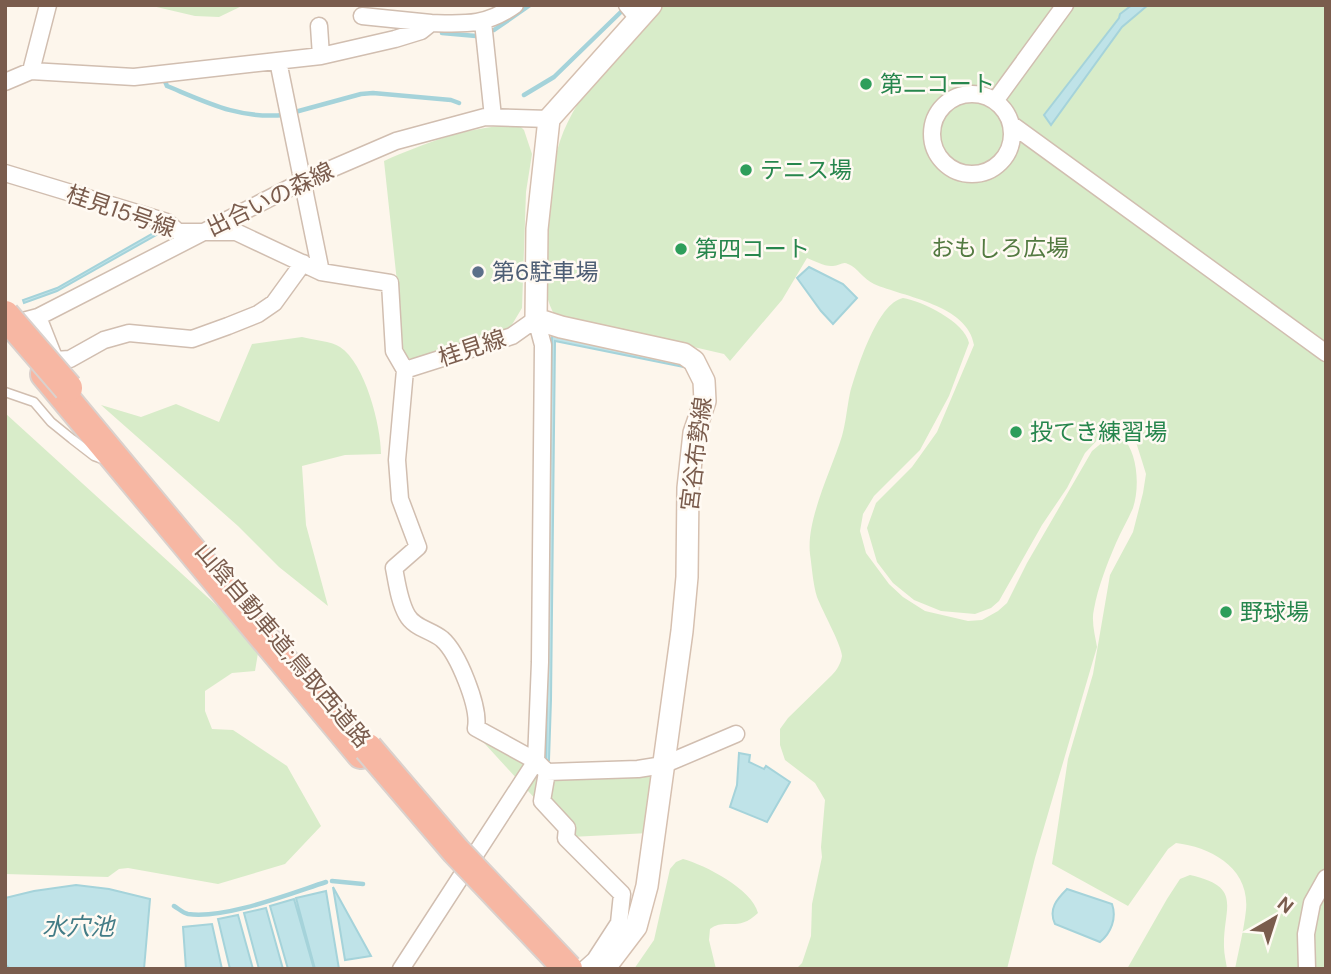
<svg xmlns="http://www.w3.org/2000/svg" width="1331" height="974" viewBox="0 0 1331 974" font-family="'DM Sans','Noto Sans JP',sans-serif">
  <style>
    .green { fill: #d8ecc9 }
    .water { fill: #bfe3e8; stroke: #a5d3da; stroke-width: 2 }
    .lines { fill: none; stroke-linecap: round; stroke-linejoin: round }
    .stream { stroke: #a5d3da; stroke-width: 4.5 }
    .lane-casing { stroke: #d1beb0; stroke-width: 11 }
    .street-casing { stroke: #d1beb0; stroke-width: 19 }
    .secondary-casing { stroke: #d6c0b0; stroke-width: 24 }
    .highway-casing { stroke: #dad1cd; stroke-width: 32 }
    .lane { stroke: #fff; stroke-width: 8 }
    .street { stroke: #fff; stroke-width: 16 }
    .secondary { stroke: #fff; stroke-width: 21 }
    .highway { stroke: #f7b7a3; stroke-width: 28 }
    .highway-bridge-casing { stroke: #dad1cd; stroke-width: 32; stroke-linecap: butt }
    .highway-bridge { stroke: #f7b7a3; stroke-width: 28 }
    .leisure-dot { fill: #2e9e5b; stroke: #fffaf3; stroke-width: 2.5 }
    .service-dot { fill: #5c6f8a; stroke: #fffaf3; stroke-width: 2.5 }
    .labels { text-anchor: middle; stroke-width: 5; stroke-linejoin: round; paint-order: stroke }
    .leisure-label { font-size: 23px; fill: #27864d; stroke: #fffaf3; text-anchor: start }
    .street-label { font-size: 23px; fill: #7a5c4d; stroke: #fffaf3 }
    .park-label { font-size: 23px; fill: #537a41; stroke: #fffaf3 }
    .service-label { font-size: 23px; fill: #4e5e75; stroke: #fffaf3; text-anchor: start }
    .water-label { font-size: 24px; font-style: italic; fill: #437c86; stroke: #fffaf3 }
  </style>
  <rect width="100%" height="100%" fill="#fdf6ec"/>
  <path class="green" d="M148,5H244L219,17L195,16Z
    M664,5H1326V969H1235C1239,949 1244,929 1246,910C1250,868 1211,847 1176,843L1168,849L1128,906L1052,864L1068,759L1093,674L1110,575L1133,532L1143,493L1146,474L1142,461L1135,439L1125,431L1115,429L1104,433L1085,453L1067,488L1042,525L999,601L991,608L975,614L941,611L914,600L893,583L877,562L867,528L876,503L912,467L937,432L974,345C968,305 904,297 874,284C863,279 858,268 848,264C843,261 839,266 833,266C825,267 815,261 807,258L782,300L730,361L724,354L555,315C542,297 544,263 546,242C549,208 549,173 560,141C578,89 625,42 664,5Z
    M519,125L524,130L532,154L526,192L522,308L507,333L414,360L402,355L397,282L384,161C428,142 469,126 519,125Z
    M903,298C922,301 965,322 969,343L949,396L920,450L874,496L863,514L860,531L866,553L889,584L903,597L925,611L968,621L982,620L998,611L1007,603L1027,563L1092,451L1104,441L1114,435L1121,436C1138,451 1140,487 1133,508C1128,520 1121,531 1116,543C1107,564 1098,587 1094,609C1091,621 1095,635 1097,647L1035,858L1007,969H796L802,963L811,936L812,904L822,857L821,847L825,800L815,783L785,760L780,745V729L788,718L832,675C837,670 841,663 842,656C842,646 822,610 817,597C813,584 812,568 810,554C806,519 832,469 842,436C846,422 847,407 850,393C857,369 877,303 903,298Z
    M302,337C313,340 331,341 340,347C365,363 381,426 381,454L345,455L302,466L306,525L328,606L279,567L238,526L101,405L141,417L176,404L219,422L252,344Z
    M5,413L248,634L258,653L255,671L232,673L205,691V711L212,729L233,730L287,766L321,826L285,864L218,884L128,868L119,869L108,877L5,874Z
    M475,733L539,771V803Z
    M656,770L649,833L571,837L546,799L549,780Z
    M683,859C705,865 752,889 758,913C737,933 726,917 710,929L709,940L716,969H634L654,940L670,869L676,862Z
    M1190,875C1244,887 1223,907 1224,947C1224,954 1226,961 1227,969H1127L1167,899L1180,879Z"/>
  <path class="water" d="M1132,5H1148L1122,27L1051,125L1044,115L1119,18L1120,14Z
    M157,231L158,234L57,291L24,303L23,300L57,288Z
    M809,267L843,284L857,298L833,324L821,311L797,278Z
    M556,333L685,361L689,368L555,341L551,700L549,760H546L552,337Z
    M739,753L750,755L749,762L764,769L766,766L790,782L767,822L730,807L737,785Z
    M76,885L109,889L150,899L144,969H10L5,964V898L34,891Z
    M333,887L371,956L345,960Z
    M1067,889L1112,904C1117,918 1111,933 1100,942L1055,924C1048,909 1057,899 1067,889Z
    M326,891L339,969H315L296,898Z
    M294,899L314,969H288L270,906Z
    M266,908L283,969H259L244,913Z
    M238,915L253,969H230L218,919Z
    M212,924L222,969H186L183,927Z"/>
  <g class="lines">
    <path class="stream" d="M494,30L530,5
      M442,33L476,36
      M164,79L167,86C208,103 239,119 284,115
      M524,95L554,77L626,7
      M295,112L361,94L373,93L451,100L459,103
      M332,881L363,884
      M174,906C179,909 183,913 188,914C226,919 289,894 326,882"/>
    <g class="lane-casing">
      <path id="lane" d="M5,392L34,402L51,422L72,439L94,456L105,460"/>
    </g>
    <g class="street-casing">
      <path id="street" d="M627,5L638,18
        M362,16L431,23
        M483,22L493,117
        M319,26L321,56
        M278,61L321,272
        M31,71L48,5
        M5,82L31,71L134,77L321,56L395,39L421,31L431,23C465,24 486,26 515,5
        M932 134a40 40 0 1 1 80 0a40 40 0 1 1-80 0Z
        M995,101L1065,5
        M1011,124L1326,353
        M5,173L167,222L178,232H236L321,272L390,283L394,351L405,370L397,460L400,499L418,547L394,568C397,583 399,601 407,615C414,628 431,630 442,639C458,653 480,707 476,728L536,761L547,772L638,769L663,765L736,734
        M38,317L55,360L70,359L104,340L129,333L192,339L228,326L258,314L274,303L303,263
        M8,325L38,317L303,181L396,141L485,117L549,119
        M547,772L542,801L567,828L566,838L622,894L619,923L595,960L585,969
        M401,969L536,761L540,662L543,345L536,319L512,336L405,370
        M1307,969L1306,934L1312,903L1326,878"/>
    </g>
    <g class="secondary-casing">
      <path id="secondary" d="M604,969L636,927L647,886L682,631L687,577L688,488L694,433L705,401L704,381L694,361L684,354L561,327L536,319L537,229L549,119L651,5"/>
    </g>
    <g class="highway-casing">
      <path id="highway" d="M45,374L361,754"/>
    </g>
    <use href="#lane" class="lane"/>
    <use href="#street" class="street"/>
    <use href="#secondary" class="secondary"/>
    <use href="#highway" class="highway"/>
    <g class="highway-bridge-casing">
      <path id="highway-bridge" d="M5,315L68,388
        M368,748L456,851L568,969"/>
    </g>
    <use href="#highway-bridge" class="highway-bridge"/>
  </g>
  <g class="leisure-dot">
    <circle cx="866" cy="84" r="7"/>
    <circle cx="746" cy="170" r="7"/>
    <circle cx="681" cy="249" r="7"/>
    <circle cx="1016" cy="432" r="7"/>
    <circle cx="1226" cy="612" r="7"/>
  </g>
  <circle class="service-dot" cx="478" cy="272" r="7"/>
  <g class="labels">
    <g class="leisure-label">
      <text x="880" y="92">第二コート</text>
      <text x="760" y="178">テニス場</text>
      <text x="695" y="257">第四コート</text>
      <text x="1030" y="440">投てき練習場</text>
      <text x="1240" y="620">野球場</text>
    </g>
    <g class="street-label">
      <text transform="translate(270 199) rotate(-26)" y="8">出合いの森線</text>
      <text transform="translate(121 211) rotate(19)" y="8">桂見15号線</text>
      <text transform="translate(472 348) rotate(-18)" y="8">桂見線</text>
      <text transform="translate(696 454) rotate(-83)" y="8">宮谷布勢線</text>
      <text transform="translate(283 645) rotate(50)" y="8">山陰自動車道;鳥取西道路</text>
    </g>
    <g class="park-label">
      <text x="1000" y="256">おもしろ広場</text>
    </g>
    <g class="service-label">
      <text x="492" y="280">第6駐車場</text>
    </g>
    <g class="water-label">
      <text x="78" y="935">水穴池</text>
    </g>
  </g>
  <rect width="1331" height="974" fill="none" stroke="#7a5c4d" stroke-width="14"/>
  <g transform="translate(1275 918) rotate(39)" stroke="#fffaf3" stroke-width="5" paint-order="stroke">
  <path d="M0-5L12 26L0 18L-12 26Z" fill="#7a5c4d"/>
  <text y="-10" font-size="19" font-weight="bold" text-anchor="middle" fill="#7a5c4d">N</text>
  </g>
</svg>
